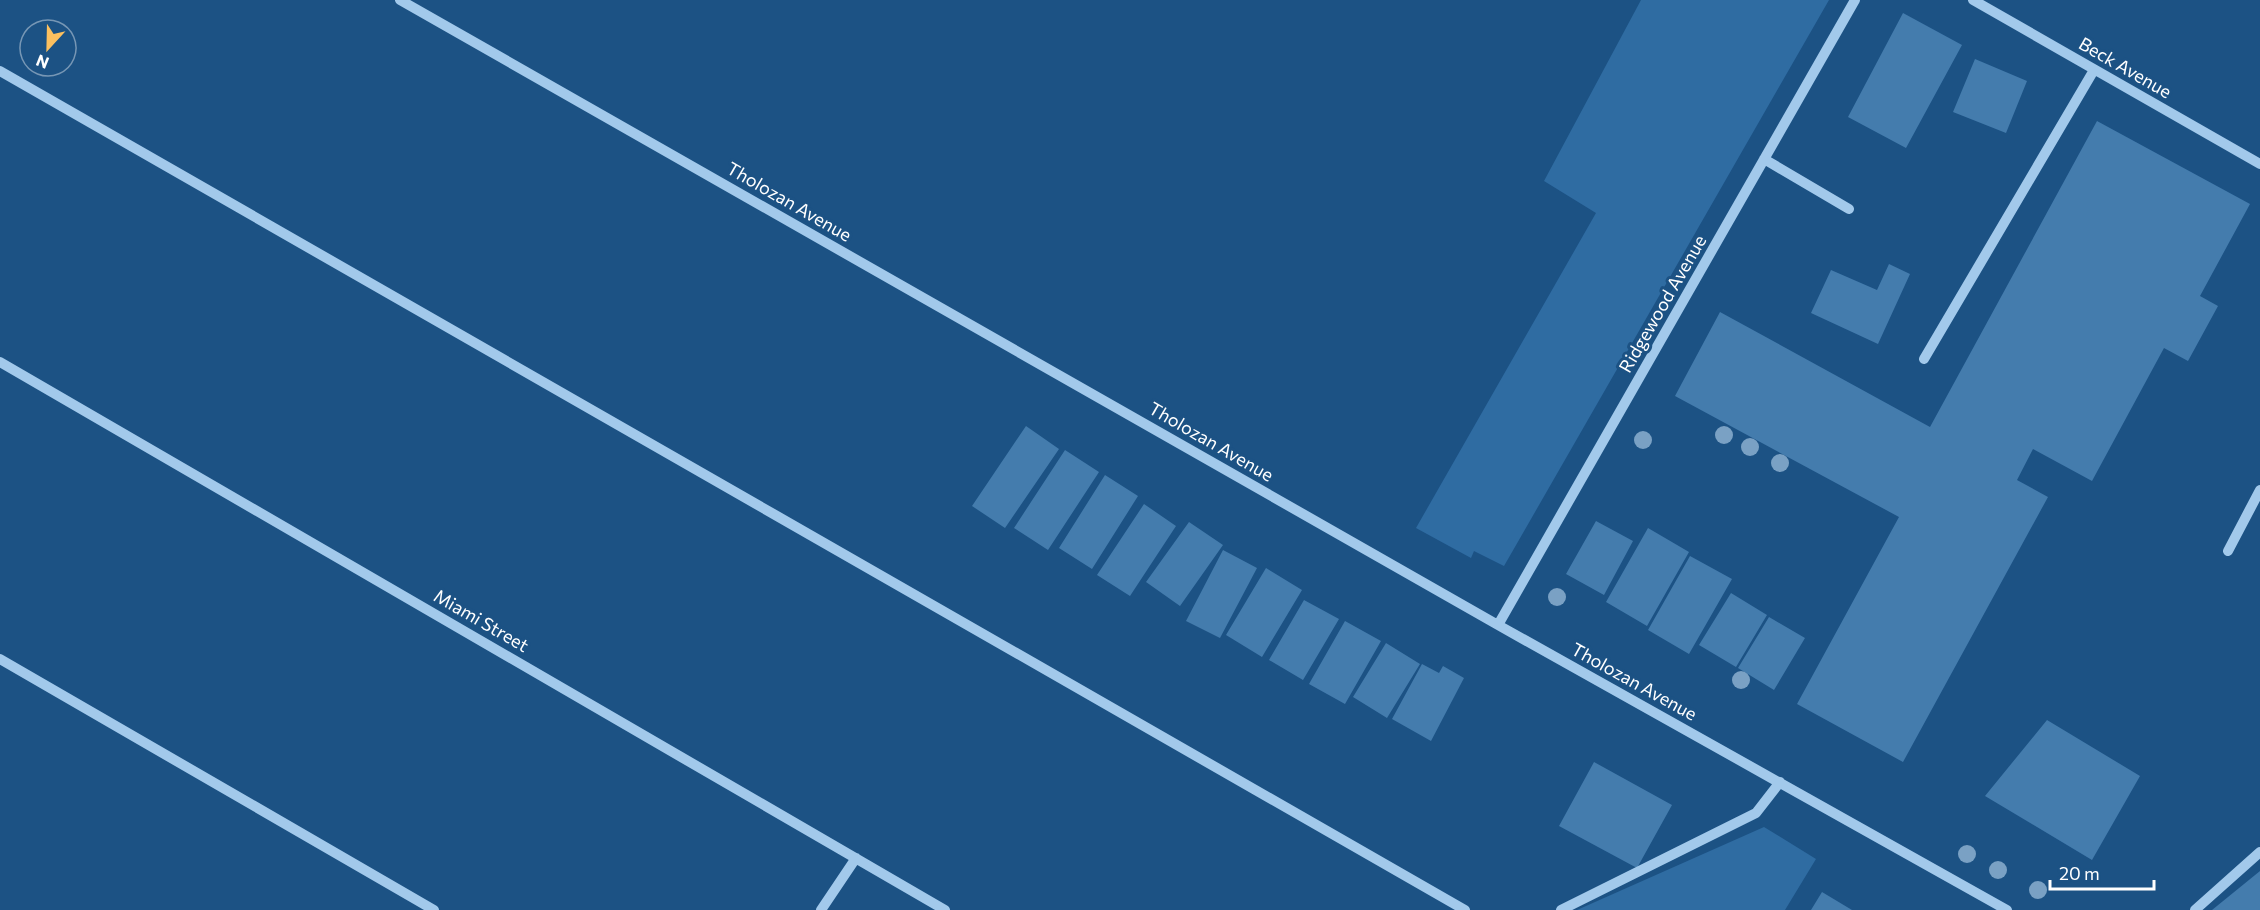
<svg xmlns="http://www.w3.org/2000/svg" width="2260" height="910" viewBox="0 0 2260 910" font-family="Commissioner,sans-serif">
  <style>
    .green { fill: #2f6ca2 }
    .building { fill: #447cad }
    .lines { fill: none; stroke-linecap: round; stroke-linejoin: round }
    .minor { stroke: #a2c9eb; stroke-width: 10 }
    .tree { fill: #7aa1c4 }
    .labels { text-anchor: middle; stroke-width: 6; stroke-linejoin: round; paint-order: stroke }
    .street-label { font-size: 18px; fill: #fff; stroke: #1c5284 }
  </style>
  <rect width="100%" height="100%" fill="#1c5284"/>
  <path class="green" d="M1641,0H1829L1504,566L1474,551L1471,558L1416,528L1596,213L1544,181Z
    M1764,827L1816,859L1785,910H1577Z"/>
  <path class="building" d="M1903,13L1962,45L1906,148L1848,117Z
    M1975,59L2027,81L2006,133L1953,112Z
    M2097,121L2250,204L2200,296L2218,306L2188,361L2164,348L2092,481L2033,449L2017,480L2048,497L1903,762L1797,704L1899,517L1675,396L1720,312L1930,427Z
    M1889,264L1910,274L1878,344L1811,313L1831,270L1877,290Z
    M1026,426L1059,449L1005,528L972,506Z
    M1065,450L1099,472L1048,550L1014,528Z
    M1105,475L1138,496L1092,569L1059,548Z
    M1144,504L1176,526L1130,596L1097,575Z
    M1596,521L1633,541L1604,595L1566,574Z
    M1189,522L1223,545L1180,606L1146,582Z
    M1648,528L1689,552L1647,626L1606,602Z
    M1223,550L1257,568L1220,638L1186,621Z
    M1690,556L1732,579L1689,654L1648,630Z
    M1266,568L1302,590L1262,657L1226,635Z
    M1731,593L1767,615L1736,667L1699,645Z
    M1304,600L1339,619L1303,680L1269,660Z
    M1769,617L1805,638L1774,690L1738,668Z
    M1345,621L1381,641L1345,704L1309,684Z
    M1386,643L1420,664L1387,718L1353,697Z
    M1422,664L1439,673L1443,666L1464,678L1431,741L1392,719Z
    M2047,720L2140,776L2092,860L1985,796Z
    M1594,762L1672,805L1637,868L1559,826Z
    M2260,871V910H2212Z
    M1822,892L1852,910H1811Z"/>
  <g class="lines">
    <path class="minor" d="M400,0L1498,625L2007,910
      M1973,0L2260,164
      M0,71L1465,910
      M1764,159L1849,209
      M1924,359L2094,70
      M0,362L945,910
      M2228,551L2260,490
      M1498,625L1855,0
      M0,659L434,910
      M821,910L856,858
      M1561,910L1756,813L1780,782
      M2195,910L2260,852"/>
  </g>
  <g class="tree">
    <circle cx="1724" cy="435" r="9"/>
    <circle cx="1643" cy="440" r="9"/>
    <circle cx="1750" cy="447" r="9"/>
    <circle cx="1780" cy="463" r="9"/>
    <circle cx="1557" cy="597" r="9"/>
    <circle cx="1741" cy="680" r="9"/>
    <circle cx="1967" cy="854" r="9"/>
    <circle cx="1998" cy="870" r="9"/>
    <circle cx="2038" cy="890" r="9"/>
  </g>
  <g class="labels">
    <g class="street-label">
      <text transform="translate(2125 68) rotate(30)" y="6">Beck Avenue</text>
      <text transform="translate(789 202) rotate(30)" y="6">Tholozan Avenue</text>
      <text transform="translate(1663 304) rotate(-60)" y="6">Ridgewood Avenue</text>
      <text transform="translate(1211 442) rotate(30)" y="6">Tholozan Avenue</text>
      <text transform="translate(481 621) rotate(30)" y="6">Miami Street</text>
      <text transform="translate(1634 682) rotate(29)" y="6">Tholozan Avenue</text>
    </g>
  </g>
  <g transform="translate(48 48) rotate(202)"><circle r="28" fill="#1c5284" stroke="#7797b5" stroke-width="1.5"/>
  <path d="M0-4.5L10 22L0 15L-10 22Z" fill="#fcc05f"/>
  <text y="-9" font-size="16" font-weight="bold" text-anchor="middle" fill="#ffffff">N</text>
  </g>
  <path d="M2050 880v9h104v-9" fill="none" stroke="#ffffff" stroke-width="3"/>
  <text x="2059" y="880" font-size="18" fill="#ffffff" stroke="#1c5284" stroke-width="4.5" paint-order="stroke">20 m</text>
</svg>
